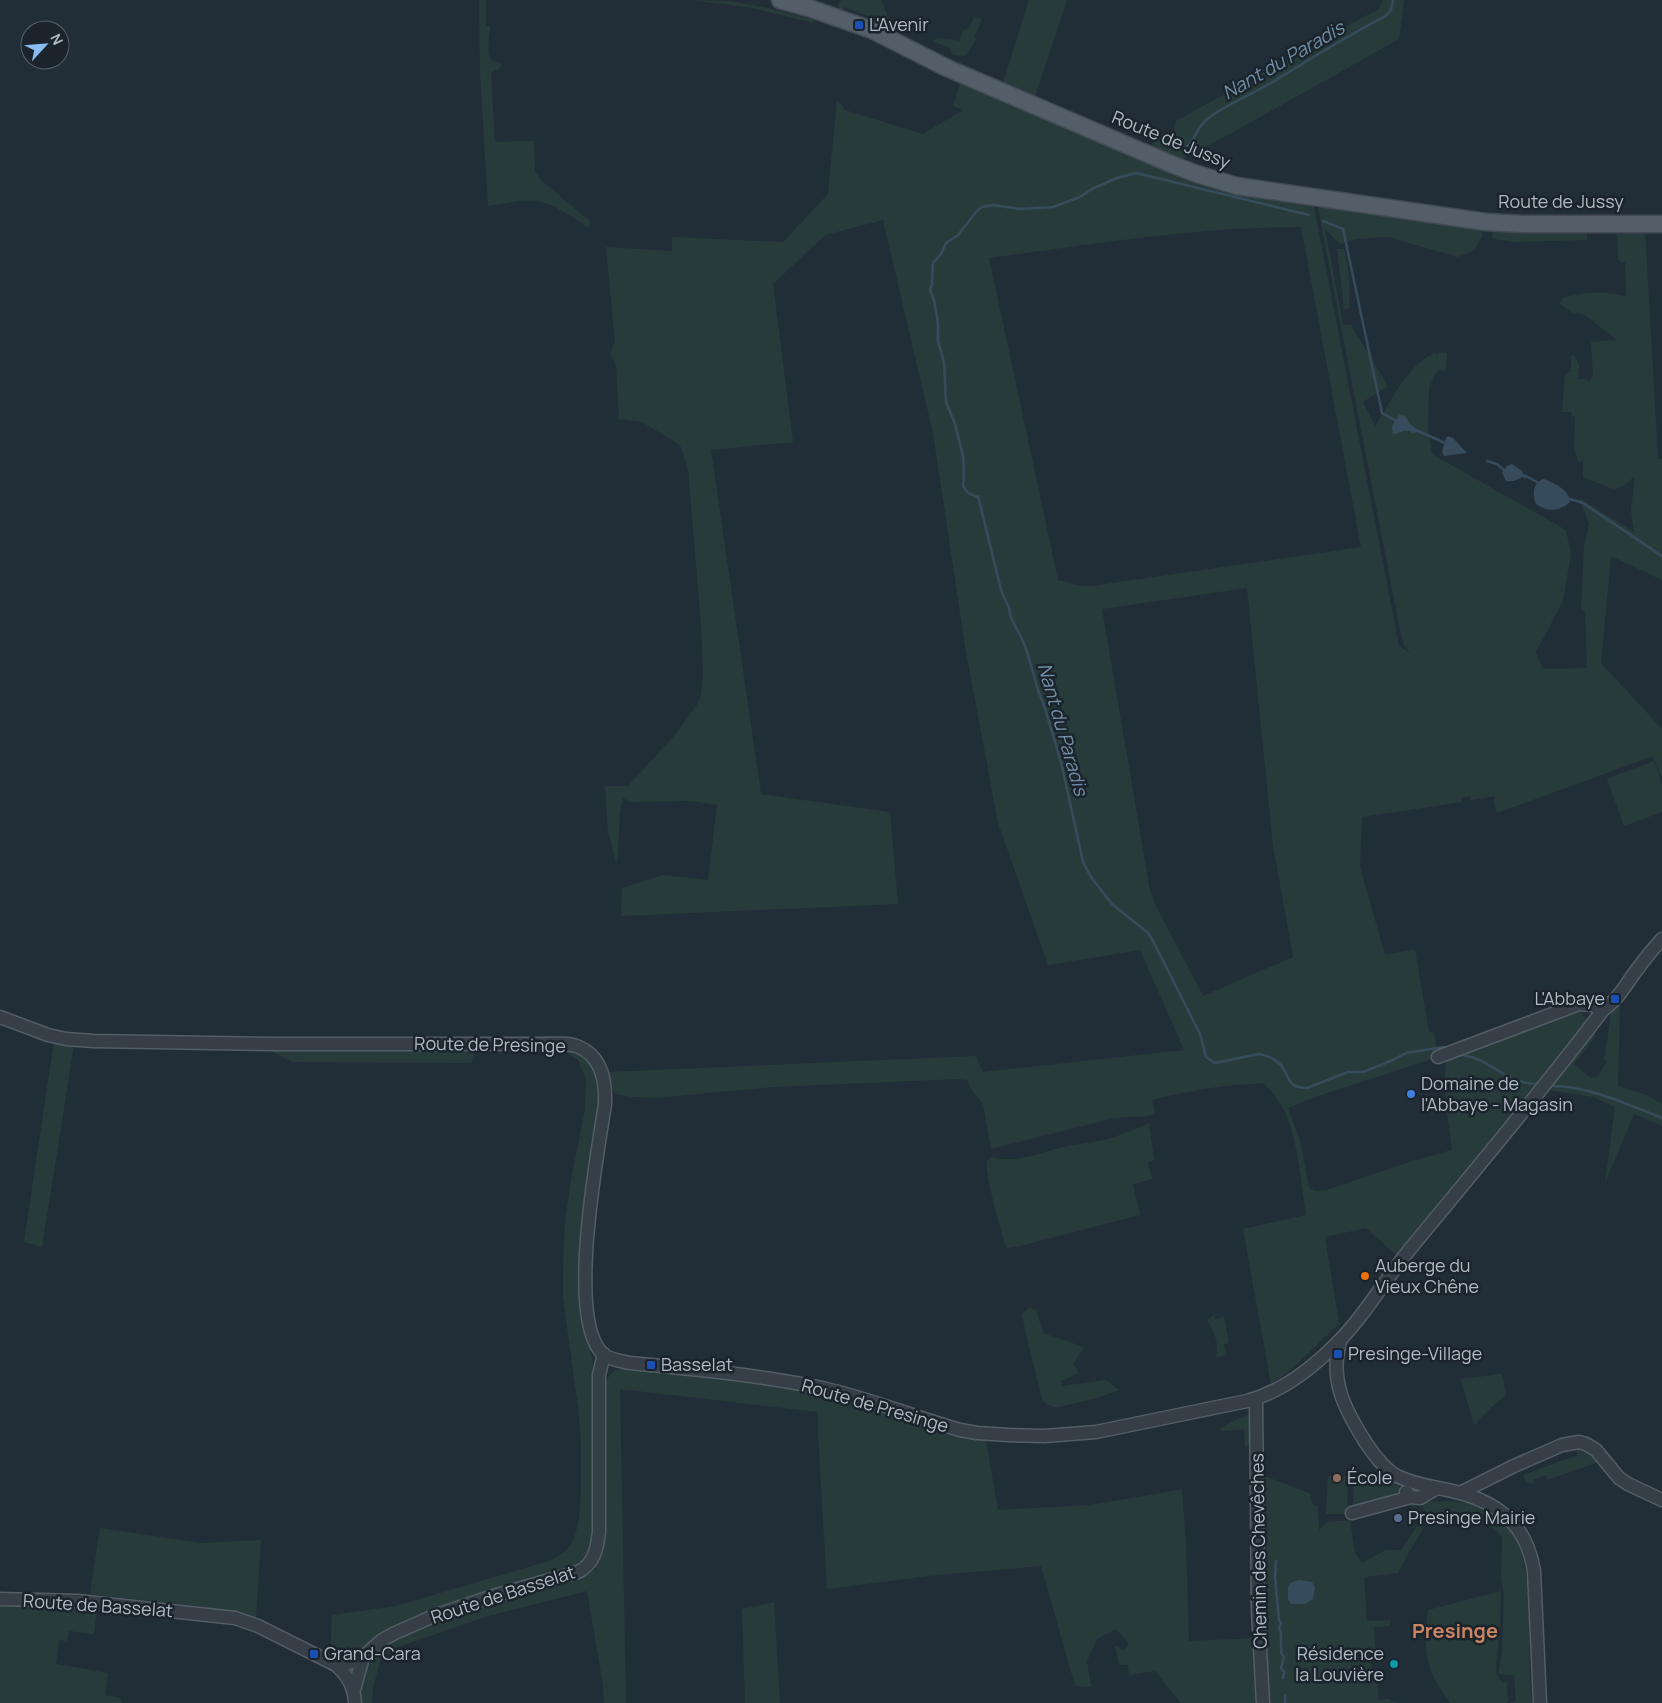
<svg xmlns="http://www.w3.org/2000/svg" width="1662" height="1703" viewBox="0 0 1662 1703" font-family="Manrope,sans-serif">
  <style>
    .green { fill: #273c3a; fill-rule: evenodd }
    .water { fill: #364c5d }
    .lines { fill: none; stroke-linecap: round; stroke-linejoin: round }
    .stream { stroke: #364c5d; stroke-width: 2.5 }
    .minor-casing { stroke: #535d65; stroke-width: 15 }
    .major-casing { stroke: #424b54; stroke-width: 19 }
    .minor { stroke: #363f48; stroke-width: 12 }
    .major { stroke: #535e68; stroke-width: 16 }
    .transit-dot { fill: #1a4fb4; stroke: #1b242c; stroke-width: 2 }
    .shop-dot { fill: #3f7fe0; stroke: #1b242c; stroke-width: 2 }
    .food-dot { fill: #e8710a; stroke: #1b242c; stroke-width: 2 }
    .education-dot { fill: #8d6e63; stroke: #1b242c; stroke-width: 2 }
    .service-dot { fill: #5c6f8a; stroke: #1b242c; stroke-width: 2 }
    .culture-dot { fill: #0f9aa8; stroke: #1b242c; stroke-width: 2 }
    .labels { text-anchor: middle; stroke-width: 5; stroke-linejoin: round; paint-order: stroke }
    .poi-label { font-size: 18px; fill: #b0bac4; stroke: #1b242c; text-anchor: start }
    .street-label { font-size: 18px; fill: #b0bac4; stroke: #1b242c }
    .water-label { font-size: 19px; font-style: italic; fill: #728fa6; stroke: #1b242c }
    .quarter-label { font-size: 20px; font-weight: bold; fill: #cc8463; stroke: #1b242c }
  </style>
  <rect width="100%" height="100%" fill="#222e37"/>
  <path class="green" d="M479,0H486V26H490C490,34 485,56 492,60C495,62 498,62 501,63L500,68L491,73L495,142L534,141L535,171L541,180L591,222L589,228C573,218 556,204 536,201C521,199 503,204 488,206L480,73Z
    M690,0L730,1L768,8L814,20L813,23L753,8Z
    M841,0H881L891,25L844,7L843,14L838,5Z
    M1029,0H1067L1034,99L1002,86Z
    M1382,0H1404L1399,39L1219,140L1181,159L1151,148L1159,132L1173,136L1176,121L1380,8Z
    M974,17L982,19L974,37L976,39L966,56L953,55L949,48L934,41L936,38L950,39L959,41L964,30L970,27Z
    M961,80L1252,196L1314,207L1399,646L1410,653L1404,645L1402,640L1318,208L1320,207L1480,227L1482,236L1475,250L1458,257L1388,237L1356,239L1340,244L1325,229L1343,325H1351L1388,386L1363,402L1375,426C1390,404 1408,363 1435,353L1436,355L1441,352L1447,353L1446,371L1438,370L1429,387L1428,428L1432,454L1566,530L1571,554L1563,601L1536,652L1543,669L1587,668L1585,611L1581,610L1584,546L1589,524L1579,498L1634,532L1631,510L1635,476L1622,487L1613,489L1583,477V461L1578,462L1574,448L1575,416L1572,417L1571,412H1562L1565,374L1571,371V356L1574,355L1579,365L1578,379H1587L1588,383L1593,376L1591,342L1617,340L1585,315L1571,312L1560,303L1564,297C1590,292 1601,291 1626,296L1625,262H1620L1618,259L1617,234H1623V232H1587V240L1515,242L1493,239L1492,230L1645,229L1658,458L1662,459V580L1611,556L1601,663L1662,729V778L1653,756L1497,813L1494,803L1495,796L1471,800L1470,796L1462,798V802L1362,817L1360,867L1385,955L1415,949L1429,1032L1434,1033L1438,1057L1312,1098L1288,1108L1300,1140L1309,1188L1316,1191L1327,1190L1412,1161L1452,1150C1450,1131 1439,1069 1449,1056L1487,1045L1580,1011L1587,1020L1396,1255L1366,1228L1325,1237L1339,1324L1293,1368L1271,1384L1243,1229L1306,1215C1301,1183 1298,1137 1283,1108C1278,1099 1271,1091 1264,1083C1224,1085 1191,1090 1152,1100L1155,1114L1148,1116L1115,1118L991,1149L983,1104L970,1087L967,1080L957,1079L773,1087L656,1098L632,1097L615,1094L609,1081V1072L976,1056L983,1072L1184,1050L1140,950L1048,965L998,823L965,646L933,433L883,220L825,235L773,284L793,442L711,450L761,794L890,812L898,904L621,916L622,888L663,875L708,880L717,805L691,801L630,802L623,798L620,812L617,865L608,831L605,786H628L673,737L697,705L701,694L703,674L701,624L688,469L681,447L677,443L642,422L619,419L616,365L610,353L615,342L606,247L672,251V237L783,242L828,194L837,99L845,110L923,134L963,110L953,106ZM1301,227L1361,547L1092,586H1082L1058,580L989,258C1092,244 1196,227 1301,227ZM1247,588L1273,845L1293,957L1203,996L1157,908L1150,891L1102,609Z
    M1337,249H1344C1350,269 1350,288 1349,308L1344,309Z
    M1654,761L1662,784V812L1624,826L1607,779Z
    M1620,1003L1618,1086L1647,1095L1662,1104V1126L1634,1114L1605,1183L1615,1107L1593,1097L1549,1090L1594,1033L1596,1036L1574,1064L1591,1078L1598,1076L1607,1062L1604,1059C1607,1053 1604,1049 1607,1043L1611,1011Z
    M54,1041L74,1045L42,1247L24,1242Z
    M553,1048L577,1052L590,1061L600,1082L599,1115L583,1212L581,1253L586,1330L592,1357L594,1372L592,1400L594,1453V1529L590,1548L582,1561L576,1565L488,1592L368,1645L349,1655L330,1656L332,1615L396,1606L552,1560L566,1551L571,1544L576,1532L579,1518L581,1493V1441L578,1407L563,1297V1268L565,1224L570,1185L585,1110L586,1079L578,1060L567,1053L544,1051L475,1052L471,1063L292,1062L271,1051L285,1049Z
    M1149,1123L1154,1160L1148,1162L1152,1179L1133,1184L1140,1215L1020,1246L1007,1248C1002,1238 984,1170 987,1162C988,1159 989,1159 992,1157C1015,1164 1038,1153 1060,1148C1073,1144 1086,1144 1098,1141C1116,1138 1133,1130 1149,1123Z
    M1030,1307L1036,1310L1043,1333L1084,1347L1073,1364L1079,1373L1061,1381L1062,1386L1106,1380L1119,1390L1094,1399L1058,1407C1051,1407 1047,1405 1042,1399L1027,1339L1022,1314Z
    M1214,1315L1215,1319L1224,1317L1229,1343L1224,1344L1227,1355L1216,1357C1219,1343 1215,1332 1207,1320Z
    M624,1368L787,1386L844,1397L843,1401L967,1438L986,1441L998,1510L1088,1505L1139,1497L1182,1489L1186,1545L1189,1641L1256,1638L1261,1703H1181L1155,1671L1129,1675L1128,1665H1119L1115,1645L1123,1650L1129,1644L1116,1629L1097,1639L1087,1661L1091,1687L1075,1686L1041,1566L928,1576L827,1589L818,1432V1412L620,1389L626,1703H604L603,1685L587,1591L488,1616L398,1647L381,1657L373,1688L372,1703H360L362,1675L369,1658L385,1644L420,1626L509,1596L576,1580L596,1569C608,1523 605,1480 604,1434C604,1421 602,1405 604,1392C606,1378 611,1369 624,1368Z
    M1502,1374L1506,1394L1479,1419L1477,1424L1474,1425L1461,1379Z
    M1251,1413L1252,1446H1245L1244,1429L1220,1431V1428Z
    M1577,1448L1591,1453L1599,1462L1547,1480L1546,1475L1533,1480L1534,1484C1528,1484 1525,1481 1523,1475L1566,1459L1577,1457Z
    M1265,1476L1311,1494C1311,1500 1311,1505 1318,1507L1319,1530L1328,1522L1350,1520L1355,1553L1362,1563L1386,1550H1401L1418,1524L1412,1504L1415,1506L1421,1518L1423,1529L1408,1554L1398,1573L1364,1577L1367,1621L1390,1620V1626L1374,1627L1376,1656L1371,1657L1372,1673H1376L1379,1700L1388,1699L1398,1703H1269L1267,1673Z
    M1328,1476H1348L1347,1514H1326Z
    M1354,1478C1372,1478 1395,1472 1402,1493L1353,1510Z
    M1427,1502C1439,1502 1453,1500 1465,1503C1526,1515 1528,1572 1529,1623C1529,1649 1529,1676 1532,1703H1509L1516,1701L1514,1675L1498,1674L1502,1653L1504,1595L1501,1578L1502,1538C1500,1535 1497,1531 1494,1529C1479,1517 1449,1520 1432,1525L1421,1504Z
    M100,1528L201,1543L261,1540L256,1617L197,1606L90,1594Z
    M1501,1591L1500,1623L1496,1669L1497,1675L1502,1682L1507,1683L1508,1702L1505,1703H1450C1426,1669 1422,1652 1428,1610Z
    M774,1602L780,1703H745L742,1609Z
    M0,1604L74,1606L97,1609L94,1634L69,1631L67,1641L59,1640L56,1664L108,1673L105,1695L120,1698L122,1703H0Z"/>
  <path class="water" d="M1399,415L1405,416L1410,424L1418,430V432L1412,433C1405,427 1401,434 1393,434L1392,426Z
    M1448,436L1453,438L1467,453L1444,456L1442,452L1446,438Z
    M1512,464L1522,471L1523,474L1527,475L1525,479L1523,477L1514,481H1506L1502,473L1507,466Z
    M1543,479C1553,482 1570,490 1570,502C1559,512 1547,512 1536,504C1532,495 1533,483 1543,479Z
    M1299,1580L1312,1582L1315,1587L1313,1599L1305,1604H1291L1288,1599V1587L1292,1582Z"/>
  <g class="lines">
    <path class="stream" d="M1187,146C1195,139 1197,128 1205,121C1222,106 1251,95 1271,83C1309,60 1346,36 1386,16L1391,10L1393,0
      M1309,215L1136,173L1117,178L1092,189L1080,197L1053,207L1020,209L993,205L982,207L977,211L958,235L946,243L941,254L933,263L932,285L930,290L934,300L938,323V341L944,362L946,402L955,424L963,456L964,475L963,486L967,492L976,497L978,496L1001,590L1009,608L1011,618L1023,641L1028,655L1038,690L1044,705L1061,762L1083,862L1091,877L1112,904L1148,933L1152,939L1200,1034L1206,1057L1215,1063L1259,1054C1267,1055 1275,1059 1281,1065C1290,1077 1287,1088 1307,1088L1348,1072H1363L1393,1060L1406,1053L1444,1047L1447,1049
      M1323,221L1343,229L1382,413L1395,420
      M1418,431L1445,443
      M1487,461L1497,464L1504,470
      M1526,476L1537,482
      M1570,499L1583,503L1662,556
      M1457,1055C1478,1054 1497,1072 1515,1080C1521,1082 1528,1083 1535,1084
      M1553,1086C1588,1086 1629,1105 1662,1118
      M1276,1561L1275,1577L1279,1620L1281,1623L1279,1629L1281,1632C1280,1638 1282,1647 1281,1653L1284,1657L1281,1668L1284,1672L1283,1678
      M1285,1703V1695"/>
    <g class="minor-casing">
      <path id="minor" d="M0,1017L48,1035L66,1039L93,1041L275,1044H541C553,1044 568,1042 579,1047C602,1057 606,1082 605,1104C598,1152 565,1323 604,1355C611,1360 621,1361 630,1363C694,1369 759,1375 822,1388C868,1398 914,1417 960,1430L977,1433L1009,1435L1044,1436L1096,1432L1247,1401C1281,1392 1310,1370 1335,1345C1363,1318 1385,1280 1410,1249C1475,1170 1541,1092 1603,1010C1619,999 1627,982 1639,967C1646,957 1654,948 1662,939
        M1438,1057L1579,1004L1592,1005L1603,1010
        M1341,1339C1328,1379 1345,1410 1366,1443C1374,1455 1384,1469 1397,1476C1417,1486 1439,1487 1460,1493C1501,1504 1527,1527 1534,1571L1540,1703
        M1256,1399L1258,1611L1263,1703
        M1406,1492L1411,1497L1420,1498L1437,1488
        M1460,1493L1514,1466L1562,1445L1579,1442L1586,1444L1596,1450L1619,1478L1628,1484L1662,1500
        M1352,1513L1411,1497
        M0,1599L78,1601L235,1618L258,1626L336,1665L346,1664L363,1657L382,1640L395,1633L436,1615L493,1596L578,1572C594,1564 597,1549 599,1532V1375L604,1354
        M336,1665C348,1676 354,1686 355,1703
        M354,1690L363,1657"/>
    </g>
    <g class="major-casing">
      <path id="major" d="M780,0L809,8L872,30L947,68L1171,164L1197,174L1237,186L1486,222L1523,224H1662"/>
    </g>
    <use href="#minor" class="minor"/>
    <use href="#major" class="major"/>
  </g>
  <g class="transit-dot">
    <rect x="854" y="20" width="10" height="10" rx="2.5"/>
    <rect x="1610" y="994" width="10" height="10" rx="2.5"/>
    <rect x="1333" y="1349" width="10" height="10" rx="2.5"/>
    <rect x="646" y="1360" width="10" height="10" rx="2.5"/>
    <rect x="309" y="1649" width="10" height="10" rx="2.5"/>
  </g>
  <circle class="shop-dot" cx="1411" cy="1094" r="5"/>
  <circle class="food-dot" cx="1365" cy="1276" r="5"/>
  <circle class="education-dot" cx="1337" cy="1478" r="5"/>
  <circle class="service-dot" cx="1398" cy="1518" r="5"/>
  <circle class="culture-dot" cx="1394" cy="1664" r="5"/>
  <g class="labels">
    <g class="poi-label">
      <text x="869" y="31">L'Avenir</text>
      <text x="1605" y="1005" text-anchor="end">L'Abbaye</text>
      <text x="1421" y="1090">Domaine de<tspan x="1421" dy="21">l'Abbaye - Magasin</tspan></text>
      <text x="1375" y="1272">Auberge du<tspan x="1375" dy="21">Vieux Chêne</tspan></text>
      <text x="1348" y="1360">Presinge-Village</text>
      <text x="661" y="1371">Basselat</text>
      <text x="1347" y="1484">École</text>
      <text x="1408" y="1524">Presinge Mairie</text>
      <text x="324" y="1660">Grand-Cara</text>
      <text x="1384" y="1660" text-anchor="end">Résidence<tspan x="1384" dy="21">la Louvière</tspan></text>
    </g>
    <g class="street-label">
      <text transform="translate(1171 140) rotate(22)" y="6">Route de Jussy</text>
      <text x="1561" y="208">Route de Jussy</text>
      <text transform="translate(490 1045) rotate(1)" y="6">Route de Presinge</text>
      <text transform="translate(875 1406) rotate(16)" y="6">Route de Presinge</text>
      <text transform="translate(1259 1551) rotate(-91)" y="6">Chemin des Chevêches</text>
      <text transform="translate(503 1595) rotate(-18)" y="6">Route de Basselat</text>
      <text transform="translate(98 1606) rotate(4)" y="6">Route de Basselat</text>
    </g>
    <g class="water-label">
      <text transform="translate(1283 60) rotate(-30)" y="7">Nant du Paradis</text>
      <text transform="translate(1063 729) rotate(74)" y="7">Nant du Paradis</text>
    </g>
    <g class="quarter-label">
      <text x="1455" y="1638">Presinge</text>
    </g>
  </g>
  <g transform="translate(45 45) rotate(64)"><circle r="24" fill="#1b242c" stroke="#576069"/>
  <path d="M0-4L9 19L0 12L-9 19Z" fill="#89bdf1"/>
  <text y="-8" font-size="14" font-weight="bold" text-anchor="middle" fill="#b0bac4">N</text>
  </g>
</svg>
